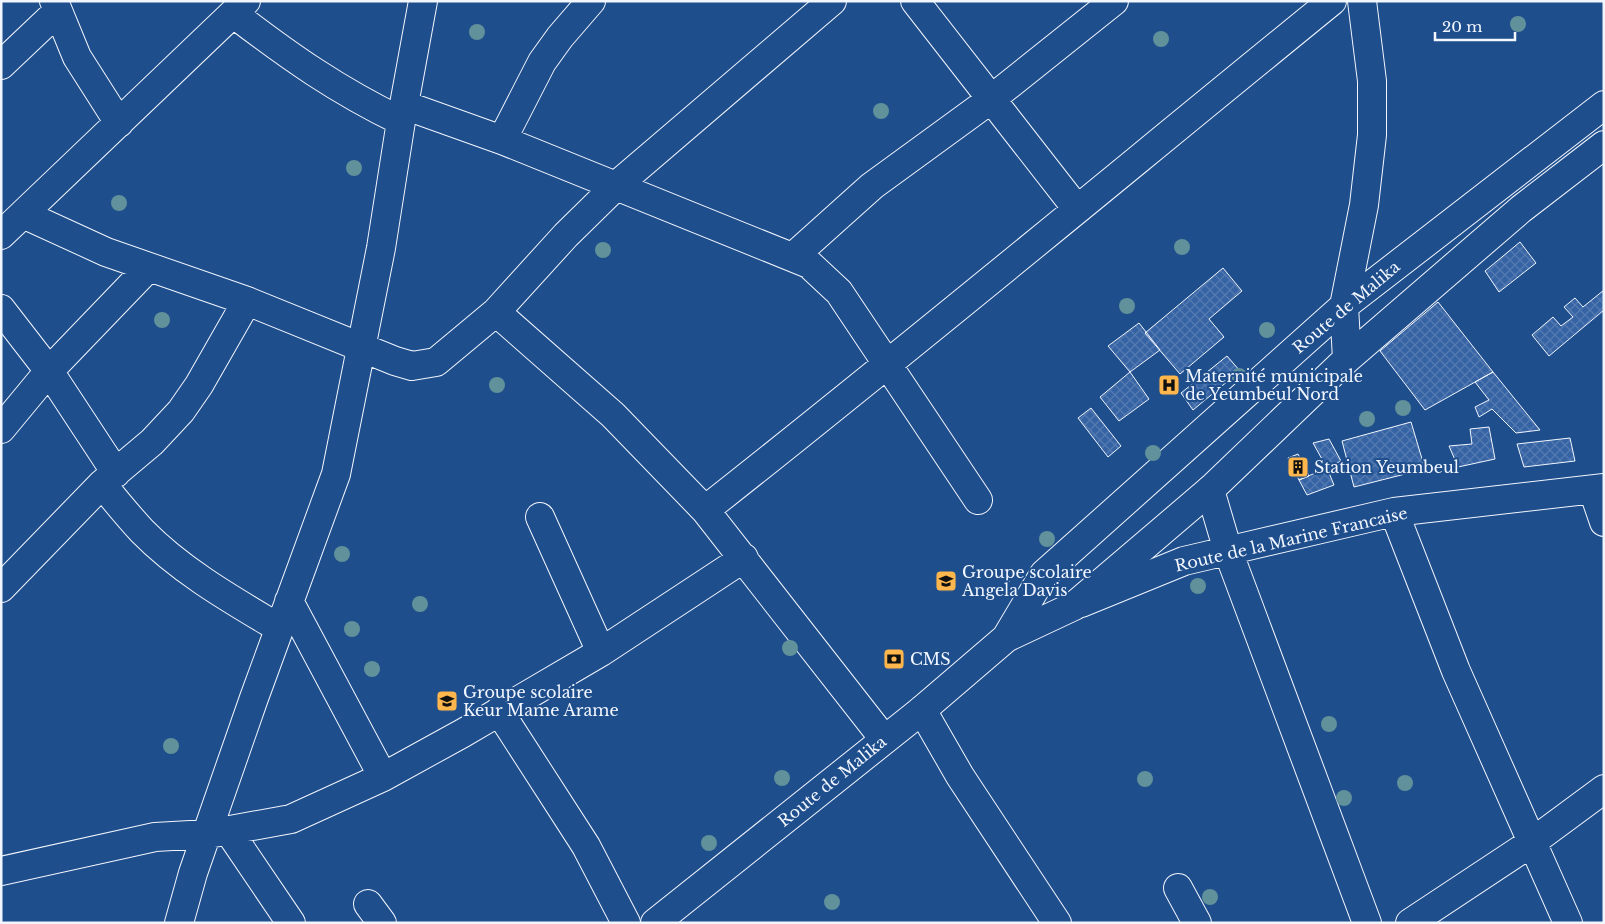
<svg xmlns="http://www.w3.org/2000/svg" width="1605" height="924" viewBox="0 0 1605 924" font-family="'Libre Baskerville',serif">
  <style>
    .building { fill: url(#building-cross-hatch); stroke: #f2f6ff }
    .lines { fill: none; stroke-linecap: round; stroke-linejoin: round }
    .minor-casing { stroke: #f2f6ff; stroke-width: 30 }
    .major-casing { stroke: #f2f6ff; stroke-width: 30 }
    .minor { stroke: #1f4e8c; stroke-width: 28 }
    .major { stroke: #1f4e8c; stroke-width: 28 }
    .tree { fill: #61919a }
    .labels { text-anchor: middle; stroke-width: 4; stroke-linejoin: round; paint-order: stroke }
    .street-label { font-size: 16px; fill: #f2f6ff; stroke: #1f4e8c }
    .poi-label { font-size: 16px; fill: #f2f6ff; stroke: #1f4e8c; text-anchor: start }
  </style>
  <defs>
    <pattern id="building-cross-hatch" width="8" height="8" patternUnits="userSpaceOnUse" patternTransform="scale(1.25)"><rect width="8" height="8" fill="#3563a3"/><path d="M0 0l8 8M0 8l8-8" fill="none" stroke="#537ab1"/></pattern>
  </defs>
  <rect width="100%" height="100%" fill="#1f4e8c"/>
  <path class="building" d="M1520,242L1536,263L1499,292L1485,271Z
    M1223,268L1242,291L1209,319L1224,337L1180,374L1145,333Z
    M1604,290V310L1549,356L1532,335L1553,317L1561,326L1573,317L1564,307L1575,298L1583,307Z
    M1438,302L1493,372L1425,410L1380,351Z
    M1139,323L1160,350L1130,372L1108,346Z
    M1227,356L1240,371L1193,410L1181,393Z
    M1130,372L1149,399L1119,421L1100,397Z
    M1493,372L1540,430L1516,433L1492,409L1479,417L1475,407L1489,400L1475,382Z
    M1091,408L1121,446L1108,457L1078,418Z
    M1411,422L1425,469L1354,487L1342,441Z
    M1489,427L1495,459L1458,467L1449,446L1472,444L1470,429Z
    M1570,438L1575,461L1524,467L1517,444Z
    M1329,439L1341,461L1327,468L1313,443Z
    M1298,454L1309,476L1299,480L1288,458Z
    M1327,468L1334,485L1307,495L1299,480Z"/>
  <g class="lines">
    <g class="minor-casing">
      <path id="minor" d="M54,1L77,57L119,123
        M915,1L1077,209
        M234,14C290,57 337,90 401,121
        M1,65L57,12
        M404,105L502,140L809,264L839,292L978,500
        M502,140L542,62L560,37L591,1
        M23,214L106,252L247,301L395,361L412,366L436,362L496,312L566,235L617,185L832,1
        M1,235L246,1
        M794,256L872,186L990,100L1114,1
        M1,309L49,371L116,473
        M496,312L613,415L705,510L884,739
        M1,429L49,371L148,268
        M102,484C115,500 128,516 142,531C181,571 232,600 279,628
        M1210,490L1228,551L1367,923
        M1593,490L1604,522
        M705,510C917,343 1123,171 1332,1
        M1394,512L1456,671L1568,923
        M540,517L601,652
        M1,588L102,484L152,442L181,411L199,385L247,301
        M289,601L383,777
        M1081,603L1184,561L1394,512L1604,488
        M922,710L960,776L1057,923
        M499,711L586,846L626,923
        M228,830L291,923
        M1,871L155,837L208,834L291,819L383,777L463,733L601,652L744,558
        M1178,888L1197,923
        M368,904L382,923
        M179,923L193,873L254,698L336,474L381,248L401,121L423,1
        M1410,923L1531,843L1604,789"/>
    </g>
    <g class="major-casing">
      <path id="major" d="M1347,359L1344,306L1364,205L1372,135V81L1362,1
        M1006,638L1044,574L1344,306L1604,105
        M655,923L922,710L1006,638L1074,606L1210,490L1347,359L1521,209L1604,145"/>
    </g>
    <use href="#minor" class="minor"/>
    <use href="#major" class="major"/>
  </g>
  <g class="tree">
    <circle cx="1518" cy="24" r="8"/>
    <circle cx="477" cy="32" r="8"/>
    <circle cx="1161" cy="39" r="8"/>
    <circle cx="881" cy="111" r="8"/>
    <circle cx="354" cy="168" r="8"/>
    <circle cx="119" cy="203" r="8"/>
    <circle cx="1182" cy="247" r="8"/>
    <circle cx="603" cy="250" r="8"/>
    <circle cx="1127" cy="306" r="8"/>
    <circle cx="162" cy="320" r="8"/>
    <circle cx="1267" cy="330" r="8"/>
    <circle cx="1239" cy="376" r="8"/>
    <circle cx="497" cy="385" r="8"/>
    <circle cx="1403" cy="408" r="8"/>
    <circle cx="1367" cy="419" r="8"/>
    <circle cx="1153" cy="453" r="8"/>
    <circle cx="1047" cy="539" r="8"/>
    <circle cx="342" cy="554" r="8"/>
    <circle cx="1198" cy="586" r="8"/>
    <circle cx="420" cy="604" r="8"/>
    <circle cx="352" cy="629" r="8"/>
    <circle cx="790" cy="648" r="8"/>
    <circle cx="372" cy="669" r="8"/>
    <circle cx="1329" cy="724" r="8"/>
    <circle cx="171" cy="746" r="8"/>
    <circle cx="782" cy="778" r="8"/>
    <circle cx="1145" cy="779" r="8"/>
    <circle cx="1405" cy="783" r="8"/>
    <circle cx="1344" cy="798" r="8"/>
    <circle cx="709" cy="843" r="8"/>
    <circle cx="1210" cy="897" r="8"/>
    <circle cx="832" cy="902" r="8"/>
  </g>
  <defs>
    <g id="hospital-square" transform="scale(1.125)"><rect x="-9" y="-9" width="18" height="18" rx="4" fill="#ffb74d" stroke="#1f4e8c"/><path d="M-5-5h3v3.5h4V-5h3V5h-3V1.5h-4V5h-3Z" fill="#111"/></g>
    <g id="building-square" transform="scale(1.125)"><rect x="-9" y="-9" width="18" height="18" rx="4" fill="#ffb74d" stroke="#1f4e8c"/><path d="M-4-6H4V6H1V3H-1V6H-4ZM-2.5-4.3h1.7v1.8h-1.7ZM.8-4.3h1.7v1.8H.8ZM-2.5-1h1.7V.8h-1.7ZM.8-1h1.7V.8H.8Z" fill="#111"/></g>
    <g id="school-square" transform="scale(1.125)"><rect x="-9" y="-9" width="18" height="18" rx="4" fill="#ffb74d" stroke="#1f4e8c"/><path d="M0-5L7-2L0 1L-7-2ZM-4 1L0 2.5L4 1V4Q0 6-4 4Z" fill="#111"/></g>
    <g id="bank-square" transform="scale(1.125)"><rect x="-9" y="-9" width="18" height="18" rx="4" fill="#ffb74d" stroke="#1f4e8c"/><path d="M-6-4H6V4H-6ZM0-2.3a2.3 2.3 0 1 0 0 4.6a2.3 2.3 0 1 0 0-4.6Z" fill="#111"/></g>
  </defs>
  <g fill-rule="evenodd">
    <use href="#hospital-square" x="1169" y="385"/>
    <use href="#building-square" x="1298" y="467"/>
    <use href="#school-square" x="946" y="581"/>
    <use href="#bank-square" x="894" y="659"/>
    <use href="#school-square" x="447" y="701"/>
  </g>
  <g class="labels">
    <g class="street-label">
      <text transform="translate(1346 307) rotate(-40)" y="6">Route de Malika</text>
      <text transform="translate(1291 539) rotate(-13)" y="6">Route de la Marine Francaise</text>
      <text transform="translate(832 781) rotate(-39)" y="6">Route de Malika</text>
    </g>
    <g class="poi-label">
      <text x="1185" y="382">Maternité municipale<tspan x="1185" dy="18">de Yeumbeul Nord</tspan></text>
      <text x="1314" y="473">Station Yeumbeul</text>
      <text x="962" y="578">Groupe scolaire<tspan x="962" dy="18">Angela Davis</tspan></text>
      <text x="910" y="665">CMS</text>
      <text x="463" y="698">Groupe scolaire<tspan x="463" dy="18">Keur Mame Arame</tspan></text>
    </g>
  </g>
  <rect width="1605" height="924" fill="none" stroke="#f2f6ff" stroke-width="5"/>
  <path d="M1435 32v8h80v-8" fill="none" stroke="#f2f6ff" stroke-width="2.5"/>
  <text x="1442" y="32" font-size="15" fill="#f2f6ff" stroke="#1f4e8c" stroke-width="4" paint-order="stroke">20 m</text>
</svg>
